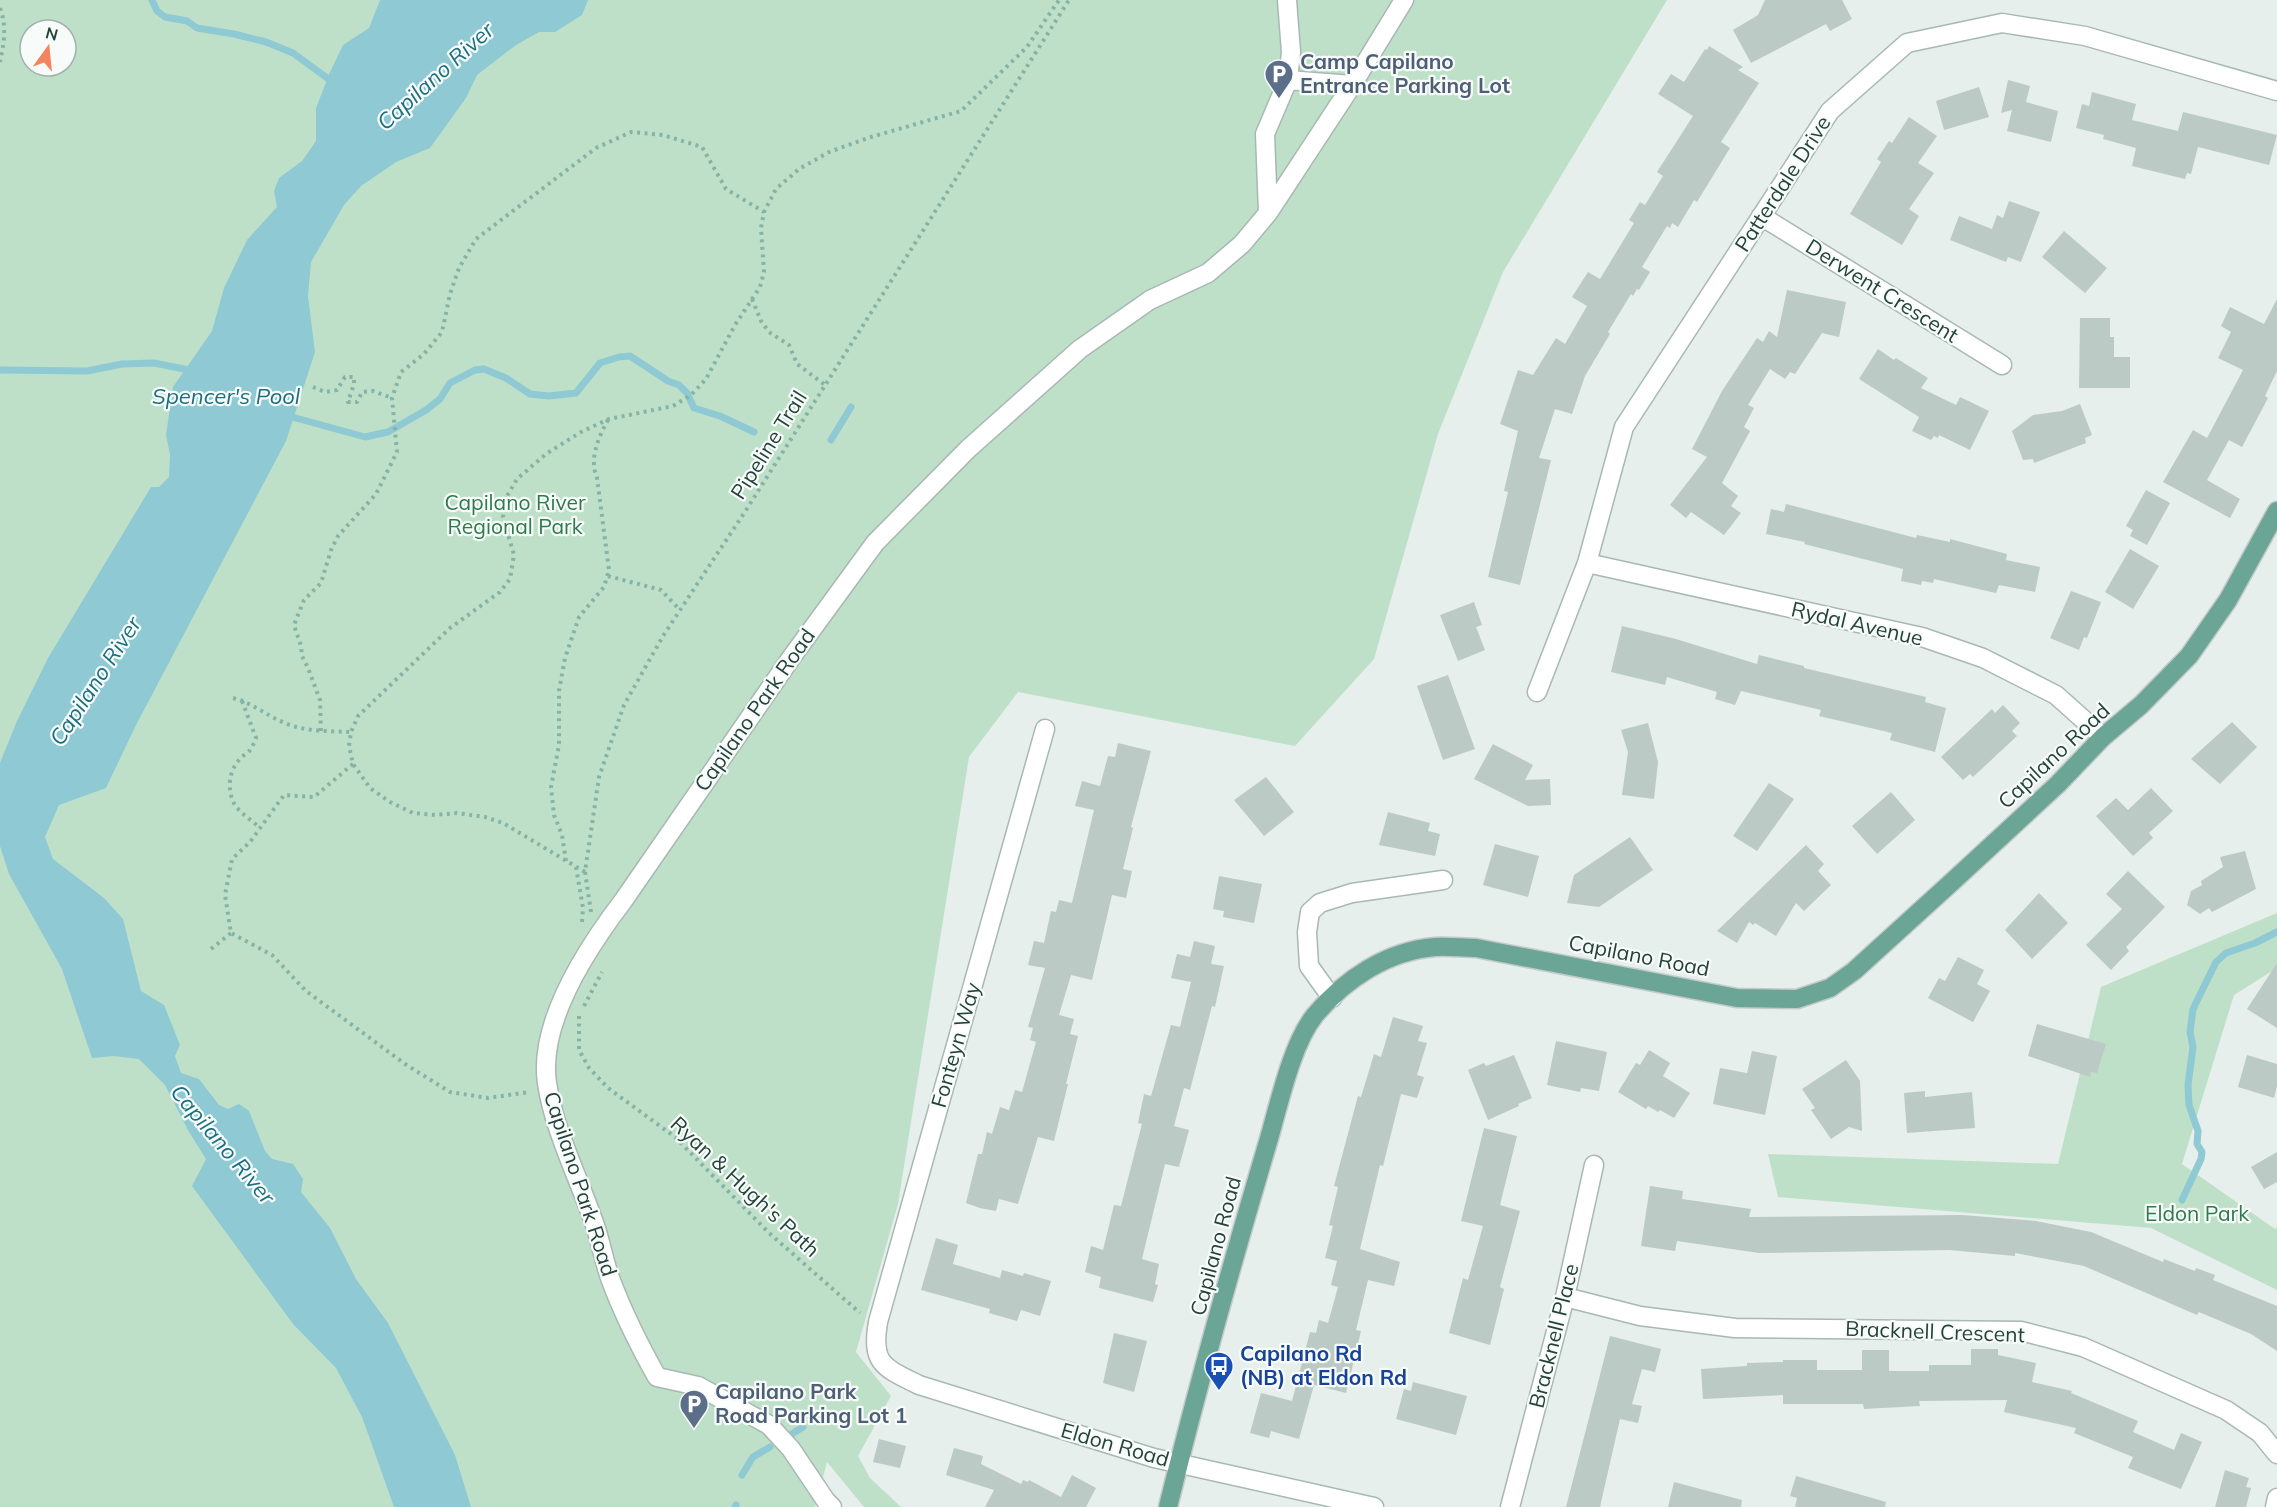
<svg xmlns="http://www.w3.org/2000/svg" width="2277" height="1507" viewBox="0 0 2277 1507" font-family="Mulish,sans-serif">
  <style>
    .green { fill: #bfe0c8; fill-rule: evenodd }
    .water { fill: #8ec9d4 }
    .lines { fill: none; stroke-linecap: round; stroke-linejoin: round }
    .stream { stroke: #8ec9d4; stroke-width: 7 }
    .building { fill: #bbcac4 }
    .minor-casing { stroke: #a8b8b2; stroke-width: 21 }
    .major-casing { stroke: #c2cac8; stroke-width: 21 }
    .path { stroke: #86b3a5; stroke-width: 4; stroke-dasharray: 3 4.5; stroke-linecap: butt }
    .minor { stroke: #fff; stroke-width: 18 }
    .major { stroke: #6aa596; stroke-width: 18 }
    .labels { text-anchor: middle; stroke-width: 4.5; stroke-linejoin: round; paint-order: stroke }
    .service-label { font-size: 21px; font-weight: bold; fill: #4e5e75; stroke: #f7fbf9; text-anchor: start }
    .street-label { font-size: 21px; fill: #24423a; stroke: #f7fbf9 }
    .park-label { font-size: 21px; fill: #2d7a4b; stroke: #f7fbf9 }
    .transit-label { font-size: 21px; font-weight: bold; fill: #164399; stroke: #f7fbf9; text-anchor: start }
    .water-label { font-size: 22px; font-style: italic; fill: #1c6f80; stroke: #f7fbf9 }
  </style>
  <rect width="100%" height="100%" fill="#e6efeb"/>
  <path class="green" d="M0,0H1667L1503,272L1438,434L1374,659L1295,746L1018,692L969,757L898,1204L856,1352L891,1396L858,1456L870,1478L901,1507H864L827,1462L815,1507H0ZM30,30H66V66H30Z
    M2277,913V968L2234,995L2182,1164L2275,1229L2277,1227V1290L2151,1228L1778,1197L1768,1154L2058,1164L2101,987Z"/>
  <path class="water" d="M380,0H588L582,15L555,32H539L516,45L477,75L466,98L430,148L396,162L361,186L344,205L311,262L308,296L315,352L286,441L136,725L106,788L59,805L45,837L53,859L104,898L123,919L141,991L164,1005L180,1045L175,1056L181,1073L199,1079L219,1105L228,1109L239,1104L249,1111L265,1151L272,1159L293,1164L303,1179L301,1192L330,1228L356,1279L388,1323L455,1455L471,1507H394L362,1417L336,1368L293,1324L192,1186L206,1159L189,1132L165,1085L139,1059L114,1056L92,1058L62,969L9,874L0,846V763L17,721L48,658L151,487H159L169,477L170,455L166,435L173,387L212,331L224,288L247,240L277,207L274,191L279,178L302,161L316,141V108L330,72L343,45L369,28Z"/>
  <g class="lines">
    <path class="stream" d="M152,0L157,11L165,17L187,21L197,28L234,34L266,42L293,53L334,83
      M0,370L87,371L122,364L154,363L194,371
      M285,415L365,437L388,432L426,410L440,399L450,383L475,370L484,369L506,378L530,394L549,396L576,393L600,363L619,357L630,356L668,381L679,385L687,393L694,408L720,416L754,432
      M831,440L851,407
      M2182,1200L2201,1159L2202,1152L2197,1144L2198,1131L2189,1105L2188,1085L2193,1047L2190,1032L2193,1009L2216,962L2226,953L2255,943L2277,932
      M790,1435L803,1427
      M742,1475L753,1457L770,1447
      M735,1507L736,1505"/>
  </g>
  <path class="building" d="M1765,0H1842L1852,19L1830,31L1826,24L1751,63L1733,30L1758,15Z
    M1709,46L1743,67L1738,70L1759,83L1721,142L1730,148L1697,202L1694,200L1678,227L1672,223L1670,228L1667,226L1642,267L1650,272L1639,290L1637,289L1633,296L1631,294L1608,332L1610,334L1585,376L1572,414L1555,409L1539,458L1551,460L1520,585L1488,577L1508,492L1504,491L1518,431L1500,424L1518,370L1533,375L1556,338L1565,344L1587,306L1572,297L1588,272L1600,279L1634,223L1629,220L1640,202L1645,205L1663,176L1657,172L1693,116L1658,94L1671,74L1684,82L1705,49L1707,50Z
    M2008,80L2030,86L2026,102L2058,111L2051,142L2007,131L2012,110L2001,113Z
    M1979,87L1989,117L1944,130L1936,101Z
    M2092,92L2136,104L2132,120L2178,131L2183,112L2277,135L2269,165L2198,147L2191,174L2187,173L2185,179L2132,166L2136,148L2103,139L2104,135L2076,128L2082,104L2089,106Z
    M1909,117L1937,136L1918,163L1934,173L1909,209L1919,216L1902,245L1850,214L1881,162L1877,159L1889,141L1892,143Z
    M2009,201L2040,212L2021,262L2008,257L2006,262L1950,240L1959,216L1992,229L1997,215L2003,218Z
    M2064,231L2107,268L2085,293L2042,257Z
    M1787,290L1846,302L1839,337L1822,333L1795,374L1790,372L1785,379L1770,369L1748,405L1754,408L1744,427L1750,431L1722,483L1738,496L1731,506L1741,513L1724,535L1691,512L1686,518L1670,505L1707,457L1692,449L1722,391L1757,338L1763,342L1769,331L1777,337Z
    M2277,299V371L2265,396L2268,398L2242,447L2229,440L2207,480L2240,499L2230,518L2163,482L2193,430L2207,438L2243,370L2218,358L2231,332L2221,326L2230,307L2264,324Z
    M2080,318H2110V337H2114V357H2130V388H2079Z
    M1878,349L1894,360L1896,358L1928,378L1921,388L1956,405L1960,397L1989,411L1970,450L1939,435L1938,438L1934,436L1931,440L1912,431L1919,417L1859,379Z
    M2080,404L2092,435L2085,438L2086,443L2034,463L2033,459L2023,460L2012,431L2033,415L2062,411Z
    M2146,490L2170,503L2147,545L2130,536L2133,530L2126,526Z
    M1786,504L1916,538L1917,535L1950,542V539L2007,554L2006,560L2040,567L2035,592L1999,585L1996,593L1934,579L1933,583L1922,581L1921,585L1901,581L1903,569L1804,544L1805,542L1766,534L1771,509L1784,512Z
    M2130,549L2159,566L2133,609L2105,592Z
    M2071,591L2101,602L2087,638L2084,637L2079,650L2050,638Z
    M1474,602L1482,625L1476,627L1485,650L1458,661L1440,615Z
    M1622,626L1676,639L1757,664L1759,655L1804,666V668L1926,697L1925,702L1946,708L1935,752L1890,740L1892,733L1819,716L1821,710L1741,691L1735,705L1715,699L1717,692L1667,677L1665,685L1611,672Z
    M1448,675L1475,749L1443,760L1417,686Z
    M2003,705L2020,723L2012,731L2017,736L1973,777L1970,774L1963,780L1941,757L1992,709L1995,713Z
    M2232,722L2257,747L2220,784L2191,759Z
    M1648,723L1658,762L1654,799L1622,795L1628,752L1621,730Z
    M1118,743L1151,751L1131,827L1133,828L1123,869L1132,871L1126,898L1112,895L1092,980L1071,975L1059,1015L1074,1019L1070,1034L1078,1036L1066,1084H1068L1054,1141L1038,1137L1018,1204L999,1199L996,1211L980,1208L966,1203L978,1154H982L987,1132L992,1134L1000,1107L1009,1110L1015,1090L1022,1092L1036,1042L1030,1040L1033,1028L1028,1027L1045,968L1028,965L1034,941L1044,943L1051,911L1056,912L1059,900L1072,903L1094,810L1075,806L1082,781L1100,786L1108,756L1115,757Z
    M1493,744L1533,765L1525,780L1550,779L1551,805L1528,806L1474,779Z
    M1266,777L1294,812L1264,836L1234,800Z
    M1769,783L1794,799L1757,851L1733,836Z
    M2151,788L2173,811L2149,833L2153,838L2133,856L2096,816L2116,798L2128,810Z
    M1891,792L1915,820L1877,854L1852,826Z
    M1388,812L1430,823L1428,831L1440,834L1435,856L1379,845Z
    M1630,837L1653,870L1599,907L1567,903L1574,875Z
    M1495,844L1539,856L1528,897L1483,885Z
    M1806,845L1824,864L1818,871L1831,885L1804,911L1796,903L1776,936L1755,923L1753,925L1749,922L1737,943L1717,931Z
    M2245,851L2256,889L2212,912L2209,908L2200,914L2187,905L2191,891L2202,885L2201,881L2223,867L2220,857Z
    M2128,871L2165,907L2126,947L2129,951L2111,970L2086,945L2122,909L2106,894Z
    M1219,876L1262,884L1254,923L1223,917L1224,911L1213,909Z
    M2039,893L2068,923L2032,959L2005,930Z
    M1194,941L1215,946L1211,964L1224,966L1215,1007L1212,1006L1190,1090L1184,1088L1174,1126L1189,1130L1179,1167L1165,1164L1142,1259L1159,1264L1155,1284L1158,1285L1153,1302L1099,1288L1101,1277L1085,1272L1091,1246L1103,1250L1114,1205L1121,1206L1142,1124L1138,1123L1144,1094L1151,1096L1171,1025L1180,1027L1191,982L1171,978L1177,954L1190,957Z
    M1958,957L1984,970L1977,984L1990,991L1973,1022L1928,998L1939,978L1945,981Z
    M2277,963V1028L2247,1009Z
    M1393,1017L1423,1026L1418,1041L1427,1043L1417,1075L1424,1077L1417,1098L1401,1094L1383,1166L1380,1165L1360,1249L1400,1262L1394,1286L1368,1280L1356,1330L1361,1331L1346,1393L1314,1385L1299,1439L1271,1431L1269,1438L1250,1433L1261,1393L1292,1401L1310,1332L1316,1333L1319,1320L1328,1323L1338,1287L1331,1285L1337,1261L1325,1258L1333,1226L1329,1225L1338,1187L1334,1186L1358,1096L1361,1097L1374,1054L1381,1057Z
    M2037,1024L2106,1044L2097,1073L2091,1072L2090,1077L2028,1056Z
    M1556,1041L1607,1052L1599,1091L1581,1088L1580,1092L1547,1085Z
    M1649,1050L1670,1063L1663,1076L1690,1093L1674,1118L1660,1110L1658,1112L1648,1106L1646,1109L1618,1092L1636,1063L1640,1065Z
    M1752,1051L1777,1056L1765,1115L1713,1104L1720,1068L1747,1073Z
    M1514,1055L1532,1098L1518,1104L1519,1106L1488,1120L1468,1070L1484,1063L1486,1066Z
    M2247,1055L2277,1064V1086L2274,1098L2238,1087Z
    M1846,1060L1860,1081L1862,1131L1849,1127L1831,1139L1811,1110L1815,1108L1802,1089Z
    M1925,1091V1097L1972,1092L1975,1128L1907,1133L1904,1093Z
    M1484,1128L1517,1136L1500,1205L1520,1211L1500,1287L1504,1289L1490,1345L1449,1333L1463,1278L1468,1280L1483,1226L1461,1221Z
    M2277,1152V1182L2264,1189L2251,1167Z
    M1650,1186L1683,1191L1682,1199L1751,1209L1749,1217L1962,1215L2036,1221L2091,1232L2163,1262L2164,1259L2195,1271L2196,1268L2215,1275L2213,1280L2277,1306V1351L2251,1334L2199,1312L2197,1315L2084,1266L2015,1253V1256L1949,1250L1759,1253L1677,1241L1675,1251L1641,1246Z
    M936,1238L958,1245L953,1264L1000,1278L1002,1270L1023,1276L1024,1273L1051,1281L1040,1316L1021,1310L1017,1321L989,1313L990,1309L921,1290Z
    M1114,1333L1147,1341L1134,1392L1103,1383Z
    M1610,1336L1661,1349L1655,1372L1642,1369L1632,1404L1642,1406L1638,1423L1620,1419L1600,1507H1566Z
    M1971,1349H1998V1355L2036,1363L2032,1382L2072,1391L2071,1393L2138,1421L2133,1432L2174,1450L2181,1433L2202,1442L2181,1489L2128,1468L2133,1457L2074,1433L2076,1428L2004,1412L2007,1400L1919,1401L1920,1406L1864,1409L1863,1404H1783V1395L1703,1399L1701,1369L1747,1366V1363L1783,1362V1360H1817V1370H1862V1350H1889V1371H1929V1365H1971Z
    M1413,1382L1467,1396L1456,1435L1396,1419L1404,1389L1411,1391Z
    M879,1439L906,1446L900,1468L873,1462Z
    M954,1448L983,1456L981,1464L1021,1484L1023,1480L1028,1482L1029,1480L1061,1497L1072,1475L1096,1488L1086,1507H985L994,1490L946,1475Z
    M2225,1470L2249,1478L2246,1487L2251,1488L2246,1507H2215Z
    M1796,1476L1886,1502L1885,1507H1795L1797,1498L1790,1496Z
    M1674,1482L1742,1500L1741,1507H1668Z"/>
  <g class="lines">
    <g class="minor-casing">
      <path id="minor" d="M1287,0L1291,52L1288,80
        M1268,213L1265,134L1288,80L1352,85
        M1761,216L2002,365
        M1587,563L1922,637L1983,658L2056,695L2103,737
        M1537,692L1587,563L1624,427L1830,111L1907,43L2002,23L2085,36L2277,91
        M1045,729L878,1322C871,1364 883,1367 919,1385L1154,1458L1374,1507
        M1332,998L1309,966L1307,932L1310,912L1320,903L1352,893L1443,880
        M1565,1297L1640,1316L1735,1328L2021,1331L2083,1347L2226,1410L2260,1433L2277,1454
        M832,1507L826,1501L791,1449L769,1425L698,1386L657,1377C639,1345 623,1313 610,1278C603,1258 600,1237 592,1217C577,1175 553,1126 547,1083C538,1022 588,947 623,901L791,658L875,543L968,449L1080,349L1150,300L1208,273L1242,244L1268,213L1352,85L1404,0
        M1510,1507L1565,1297L1594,1165
        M2275,1507L2277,1498"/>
    </g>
    <g class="major-casing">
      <path id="major" d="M1168,1507C1198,1385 1232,1263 1268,1142C1279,1105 1291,1045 1315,1015C1345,979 1387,951 1435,947C1448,946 1462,948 1476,948L1737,998L1797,999L1830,988L1854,971L1953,881L2058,784L2103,737L2141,705L2189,656L2228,600L2277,511"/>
    </g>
    <path class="path" d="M0,8C7,26 4,43 0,62
      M752,299L761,321L769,332L789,345L797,364L825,385
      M313,387L325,392L337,390L345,377H354V384L348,402H357L362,392L373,391L392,398
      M608,576L661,590L680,610
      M233,698C253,703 267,716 285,723C306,732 329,731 351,732
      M242,701L256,738C249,756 249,749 239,760C228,772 227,792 235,805C241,814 253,821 260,828
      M321,731L320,700L308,668L302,656L301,646L294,625L304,600L321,583L331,550L338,536L376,494L397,452L392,398L401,372L424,354L442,332L450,294L459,268L476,239L596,148L631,132L663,135L702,147L726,189L764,212
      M353,764L314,797L284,795L250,842L232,859L225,895L231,933L272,955L306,991L405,1064L450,1092L488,1098L530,1092
      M566,861L562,835L554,815L551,787L559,745V691L565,658L579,617L604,587L609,570L597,478C589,459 598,438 608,420
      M576,867L583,908L582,922
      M585,872L503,823L485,817L457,813L435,815L413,813L390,802L370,788L353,764L349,746L351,732L358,716L450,628L500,592L510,579L514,555L503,517L507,496L517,479L546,454L581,432L609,419L673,406L691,395L706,379L735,325L760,287L764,272L761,228L764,212L776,189L799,169L829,152L871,137L961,111L1027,47L1059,0
      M591,912L585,872L599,777L624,705L663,636L748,507L1069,0
      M211,949L231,933
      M584,1006L602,972
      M579,1016V1050L589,1068L608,1088L675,1137L768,1232L860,1313"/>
    <use href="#minor" class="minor"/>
    <use href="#major" class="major"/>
  </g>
  <defs>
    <g id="parking-pin" transform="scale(1.5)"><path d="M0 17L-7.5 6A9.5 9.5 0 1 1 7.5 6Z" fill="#5c6f8a" stroke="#f7fbf9"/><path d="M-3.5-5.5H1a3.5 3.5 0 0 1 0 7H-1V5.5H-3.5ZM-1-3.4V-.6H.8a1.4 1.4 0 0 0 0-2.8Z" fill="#fff"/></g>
    <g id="bus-pin" transform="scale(1.5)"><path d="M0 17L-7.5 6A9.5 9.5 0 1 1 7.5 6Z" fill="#1a4fb4" stroke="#f7fbf9"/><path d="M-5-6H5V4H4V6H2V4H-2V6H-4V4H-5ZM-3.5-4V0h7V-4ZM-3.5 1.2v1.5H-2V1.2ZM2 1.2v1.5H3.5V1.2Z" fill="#fff"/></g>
  </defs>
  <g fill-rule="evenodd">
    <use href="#parking-pin" x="1279" y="74"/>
    <use href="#bus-pin" x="1219" y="1366"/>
    <use href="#parking-pin" x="694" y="1404"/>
  </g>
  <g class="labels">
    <g class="service-label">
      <text x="1300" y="69">Camp Capilano<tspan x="1300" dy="24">Entrance Parking Lot</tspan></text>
      <text x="715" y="1399">Capilano Park<tspan x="715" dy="24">Road Parking Lot 1</tspan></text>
    </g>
    <g class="street-label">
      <text transform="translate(1783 184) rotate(-57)" y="7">Patterdale Drive</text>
      <text transform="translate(1882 291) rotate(32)" y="7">Derwent Crescent</text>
      <text transform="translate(769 445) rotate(-58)" y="7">Pipeline Trail</text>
      <text transform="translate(1857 624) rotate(13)" y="7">Rydal Avenue</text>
      <text transform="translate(755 710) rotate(-55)" y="7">Capilano Park Road</text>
      <text transform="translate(2054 756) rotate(-43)" y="7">Capilano Road</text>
      <text transform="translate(1639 956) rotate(11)" y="7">Capilano Road</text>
      <text transform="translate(956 1045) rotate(-74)" y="7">Fonteyn Way</text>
      <text transform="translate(580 1184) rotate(72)" y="7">Capilano Park Road</text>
      <text transform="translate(745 1187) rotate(43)" y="7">Ryan &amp; Hugh's Path</text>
      <text transform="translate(1216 1246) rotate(-75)" y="7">Capilano Road</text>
      <text transform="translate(1935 1332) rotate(2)" y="7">Bracknell Crescent</text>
      <text transform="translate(1554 1336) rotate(-76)" y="7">Bracknell Place</text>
      <text transform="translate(1115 1445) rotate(16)" y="7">Eldon Road</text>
    </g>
    <g class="park-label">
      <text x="515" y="510">Capilano River<tspan x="515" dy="24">Regional Park</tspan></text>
      <text x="2197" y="1221">Eldon Park</text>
    </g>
    <g class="transit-label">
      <text x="1240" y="1361">Capilano Rd<tspan x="1240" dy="24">(NB) at Eldon Rd</tspan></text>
    </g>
    <g class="water-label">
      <text transform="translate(435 76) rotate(-42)" y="8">Capilano River</text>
      <text x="226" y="404">Spencer's Pool</text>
      <text transform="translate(95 681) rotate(-57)" y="8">Capilano River</text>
      <text transform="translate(223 1144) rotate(50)" y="8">Capilano River</text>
    </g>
  </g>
  <g transform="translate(48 48) rotate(15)"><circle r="28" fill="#f7fbf9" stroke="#a3b1ad" stroke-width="1.5"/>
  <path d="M0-4.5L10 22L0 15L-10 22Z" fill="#f4845f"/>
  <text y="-9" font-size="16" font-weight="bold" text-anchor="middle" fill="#24423a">N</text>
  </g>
</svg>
